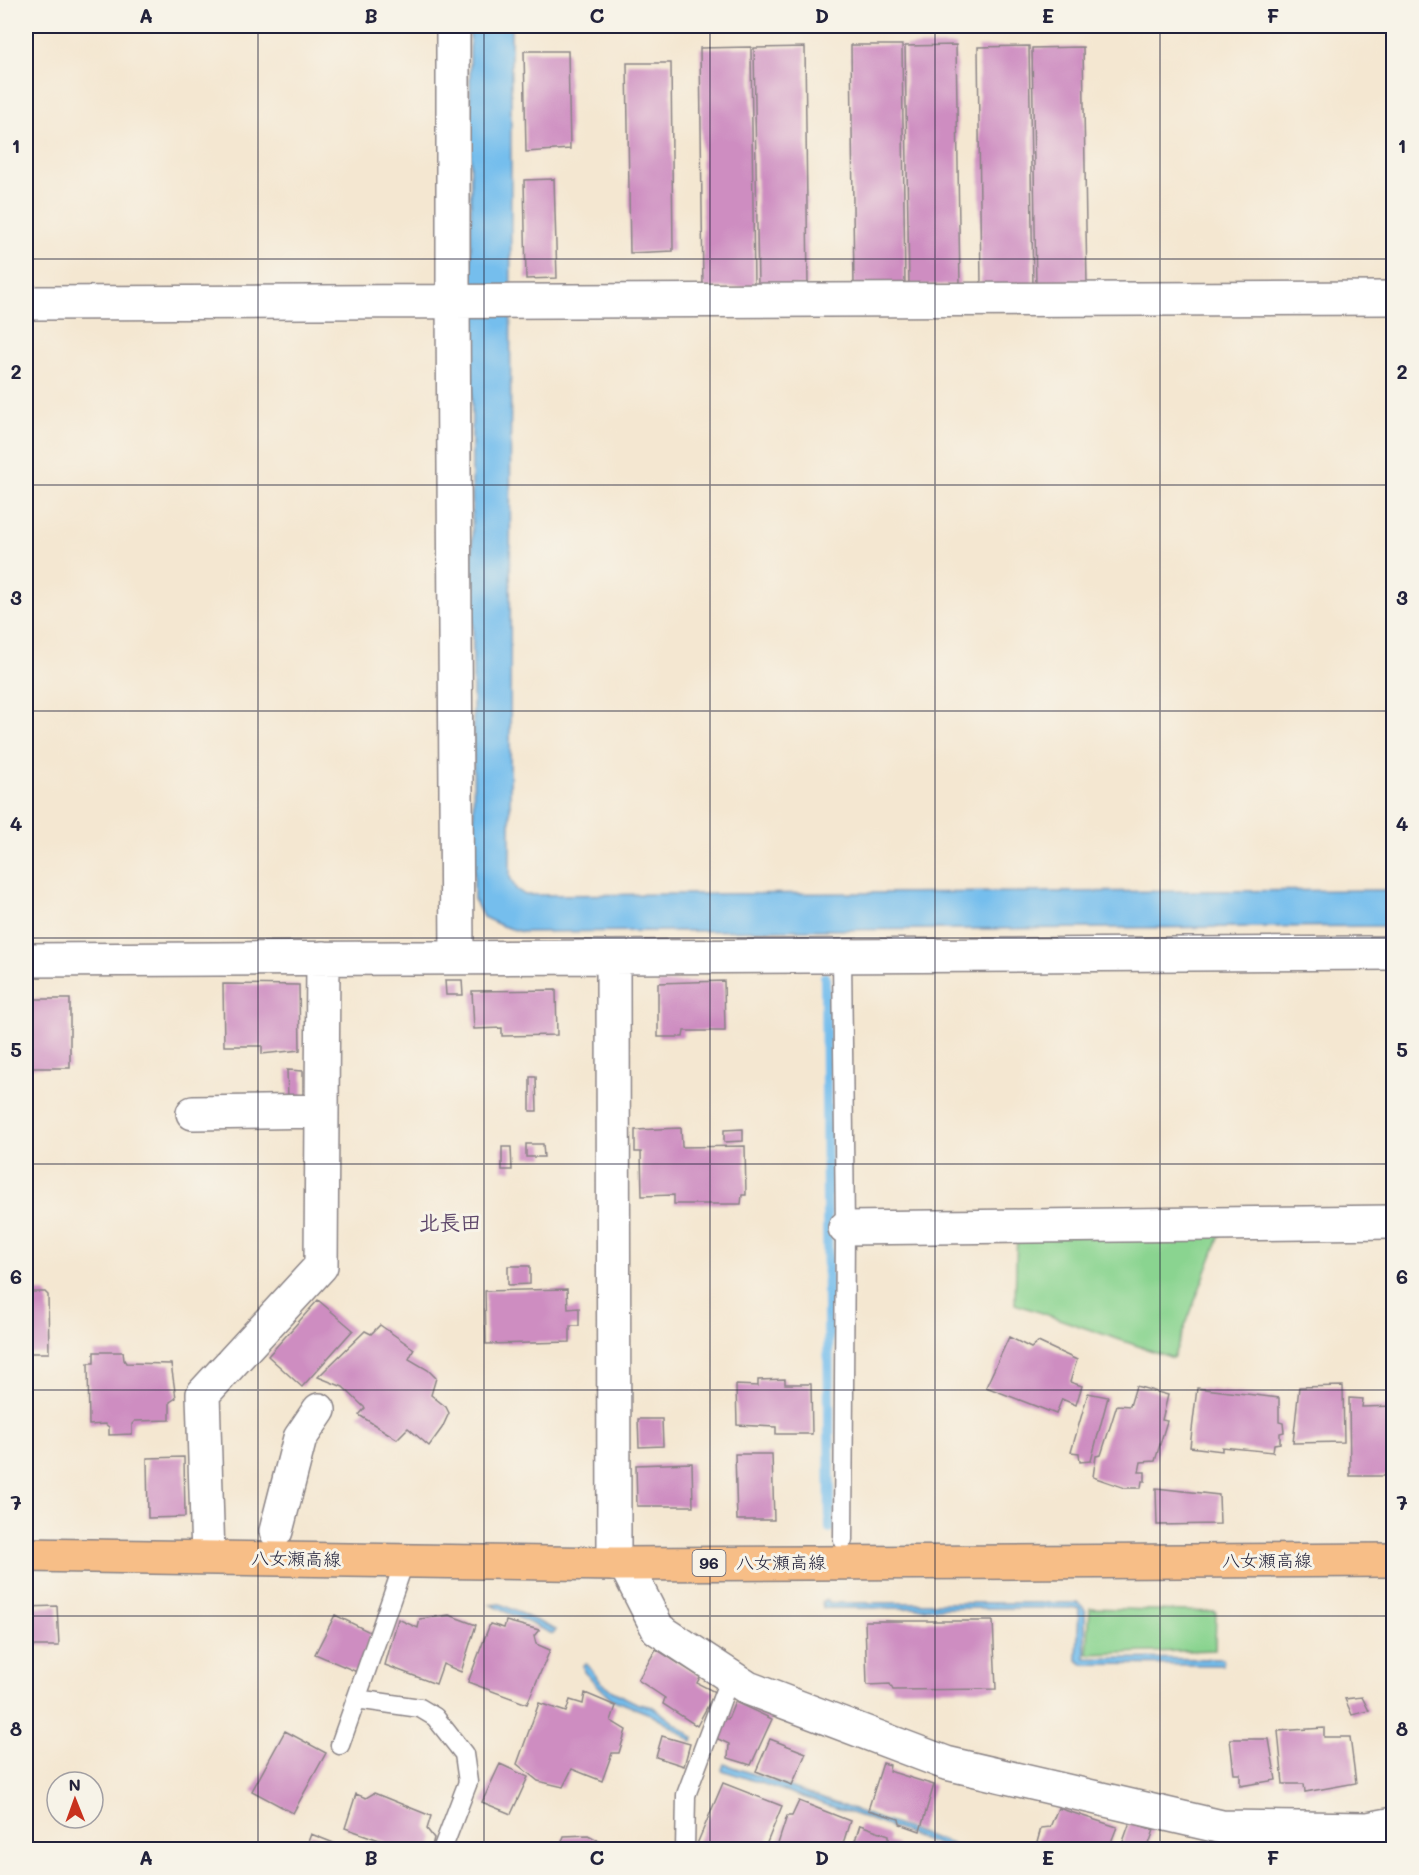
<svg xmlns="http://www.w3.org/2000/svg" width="1419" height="1875" viewBox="0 0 1419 1875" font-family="Mali,'Klee One',sans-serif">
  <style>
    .green { fill: #8ad490; stroke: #567b66; stroke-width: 1.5 }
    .water { fill: #74beed; stroke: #4b7094; stroke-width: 1.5 }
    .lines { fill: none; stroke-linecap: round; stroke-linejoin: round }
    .stream { stroke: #74beed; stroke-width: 10 }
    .building { fill: #ce8dc1 }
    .service-casing { stroke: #8b8486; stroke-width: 21 }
    .minor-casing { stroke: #8b8486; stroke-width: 36 }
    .primary-casing { stroke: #8b8486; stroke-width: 36 }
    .service { stroke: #fff; stroke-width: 18 }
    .minor { stroke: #fff; stroke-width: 33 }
    .primary { stroke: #f7be87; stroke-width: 33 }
    .grid { fill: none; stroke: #22223b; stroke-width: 1.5; stroke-opacity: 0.55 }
    .labels { text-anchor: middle; stroke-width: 6; stroke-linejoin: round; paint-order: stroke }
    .shield { fill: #f7f3e8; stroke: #62616f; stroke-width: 1.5 }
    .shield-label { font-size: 16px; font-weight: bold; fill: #22223b }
    .street-label { font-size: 18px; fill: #22223b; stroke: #f7f3e8 }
    .quarter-label { font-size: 21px; font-weight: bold; fill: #5e476a; stroke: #f7f3e8 }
    .neatline { fill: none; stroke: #22223b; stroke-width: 2 }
    .grid-label { font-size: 20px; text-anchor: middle; font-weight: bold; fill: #22223b }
  </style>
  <rect width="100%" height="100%" fill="#f7f3e8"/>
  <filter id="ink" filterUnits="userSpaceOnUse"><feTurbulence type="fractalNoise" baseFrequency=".0167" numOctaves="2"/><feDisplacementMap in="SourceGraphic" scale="12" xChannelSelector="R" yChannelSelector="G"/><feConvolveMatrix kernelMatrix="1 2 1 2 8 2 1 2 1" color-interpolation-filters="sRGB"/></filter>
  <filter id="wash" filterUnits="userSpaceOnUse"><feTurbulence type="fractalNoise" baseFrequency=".008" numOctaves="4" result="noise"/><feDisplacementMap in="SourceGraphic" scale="24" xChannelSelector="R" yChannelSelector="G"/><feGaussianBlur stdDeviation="1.35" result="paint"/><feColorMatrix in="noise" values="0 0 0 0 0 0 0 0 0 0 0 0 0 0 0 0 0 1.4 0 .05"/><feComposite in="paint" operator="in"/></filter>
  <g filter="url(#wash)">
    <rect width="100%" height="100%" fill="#f4e7d1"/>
    <path class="green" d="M1224,1225L1173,1358L1015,1304L1017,1230Z
      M1090,1608L1216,1612L1215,1650L1087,1654Z"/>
    <path class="water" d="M470,26H511L510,877L516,889L525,895L1393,890V926L522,932L502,926L483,917L474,899Z
      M828,1600L829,1603H1079L1085,1610V1658L1223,1659V1665L1083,1664L1077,1660L1079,1608H823L822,1601Z
      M500,1604L556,1630L553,1634L491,1605Z
      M586,1663L599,1680L612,1691L638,1704L653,1707L694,1738L693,1742L672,1727L650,1714L612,1699L584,1672L583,1665Z
      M724,1764L939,1840L967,1849H950L863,1817L722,1770Z"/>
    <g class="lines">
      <path class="stream" d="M825,977L830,1528"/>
    </g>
    <g id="blocks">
      <path class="building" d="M851,45H902L905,285L854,286Z
        M956,45L960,285H909L905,46Z
        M1029,46L1033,287L981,286L978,47Z
        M751,47L754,287L703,288L700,48Z
        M805,47L808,286L758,287L754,48Z
        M1083,47L1087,286L1036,287L1032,48Z
        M524,51H568L570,149L526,152Z
        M627,63H671L673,251L630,253Z
        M554,179L557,278L526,279L524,180Z
        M445,980H462L463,995H446Z
        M724,981L725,1031H684L683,1037H658V983Z
        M223,984L299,985L300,1050L262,1054V1046H224Z
        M556,990L557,1035L502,1036V1028L474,1029L472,991Z
        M26,999H70V1068H26Z
        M287,1070L303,1071V1099L288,1098Z
        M530,1077H536L537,1111H530Z
        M681,1128L682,1147L745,1146L746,1195H742L741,1204H674V1195L642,1196L641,1152H635V1130Z
        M743,1129V1141L724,1142V1130Z
        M526,1144H543L544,1157H526Z
        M502,1147H511L512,1170H502Z
        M508,1266H530V1284L508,1285Z
        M567,1289L568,1309L579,1308V1326H570V1342L486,1344L485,1291Z
        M26,1292H45L48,1295L49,1353H30L26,1356Z
        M318,1300L353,1330L302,1387L268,1356Z
        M380,1325L414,1349L409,1359L428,1370L436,1378L431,1395L446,1407L449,1413L442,1428L429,1446L408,1428L397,1439L359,1415L365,1408L343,1387L318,1377L365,1331L371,1334Z
        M1009,1337L1031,1348L1038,1342L1077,1360L1070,1382L1082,1386L1076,1405L1062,1399L1056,1414L986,1387Z
        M94,1352H123L124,1360L126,1363L171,1364L176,1398L170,1402V1420L135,1421L132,1424V1434L109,1435V1427L105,1424L89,1425L88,1363H94Z
        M785,1379V1384H811L812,1434H776V1427L737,1425L736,1385L758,1386V1380Z
        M1136,1386L1168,1395L1162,1420L1167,1421L1155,1461L1141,1462L1139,1472H1145V1481H1142L1141,1488H1125L1093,1477L1096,1456L1101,1455L1117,1405L1130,1406Z
        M1343,1386L1344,1442L1293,1443L1299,1387Z
        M1197,1388L1279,1398V1422L1283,1423L1284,1432L1280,1433V1443L1274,1444L1273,1452L1222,1447V1451L1190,1447Z
        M1088,1393L1108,1397L1091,1461L1080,1462L1079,1453L1071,1452Z
        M1349,1398L1363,1399L1362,1407L1394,1406V1476H1350Z
        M638,1419H662L663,1446L639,1447Z
        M735,1454H772L774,1520H737Z
        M184,1457L185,1517L148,1518L147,1458Z
        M692,1463L693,1506H637L636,1465Z
        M1156,1488L1219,1495L1220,1524L1157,1525Z
        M57,1606L59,1646H30V1671H26V1607Z
        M335,1615L372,1633L357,1672L315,1654Z
        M449,1615L476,1625L461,1672L443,1664L436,1684L385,1665L398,1619L418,1628L420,1619Z
        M506,1621L539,1630L534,1636L536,1644L550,1650L527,1704L468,1682L490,1624L504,1628Z
        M865,1621H993L996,1689L893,1690L890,1684L867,1685Z
        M656,1649L700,1677L697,1683L715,1692L697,1726L663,1704L665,1698L638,1680Z
        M585,1693L616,1706L611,1721L626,1730L619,1753H612L602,1781L572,1769L563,1787L538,1781L517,1764L539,1703L566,1712L570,1700L583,1704Z
        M1362,1697L1369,1711L1352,1715L1345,1699Z
        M735,1702L772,1719L751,1765L728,1758L729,1744L716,1738L724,1719H728Z
        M1324,1728V1737H1350L1356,1783L1305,1792L1304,1784H1283L1278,1731Z
        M285,1731L326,1753L293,1813L252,1791Z
        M662,1736L690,1744L684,1766L656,1757Z
        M770,1739L806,1753L792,1785L756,1771Z
        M1230,1739H1269L1276,1780L1240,1786V1774H1234Z
        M883,1763L890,1765L889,1771L934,1785L920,1831L900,1824L899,1819L868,1810Z
        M500,1764L528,1777L511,1814L482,1802Z
        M723,1783L782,1806L764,1850H711L697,1844Z
        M374,1793L431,1816L427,1829L434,1838L431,1850H382L385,1842L345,1828L356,1794L366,1798Z
        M799,1801L850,1821L841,1850H776L787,1816H792Z
        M1058,1808L1117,1827L1108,1850H1035L1041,1828L1050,1827Z
        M1130,1822L1154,1830L1147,1850H1120Z
        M860,1825L889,1835V1841L897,1844V1848L901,1850H852Z
        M311,1834L349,1849V1850H305Z
        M588,1835L617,1850H559L564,1836Z
        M1356,1843V1850H1327V1844Z
        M1177,1846L1202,1848V1850H1178Z"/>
    </g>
  </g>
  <g filter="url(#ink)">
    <use href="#blocks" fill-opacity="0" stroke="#8b8486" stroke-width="1.5"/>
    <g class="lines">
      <g class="service-casing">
        <path id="service" d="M842,956L845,1228L843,1540
          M356,1699L420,1708L435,1717L464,1754L468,1782L442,1850
          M340,1745L405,1560
          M685,1850L686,1795L730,1677"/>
      </g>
      <g class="minor-casing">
        <path id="minor" d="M453,26V302L457,958
          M26,303L1394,298
          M613,957L614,1564
          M26,960L1394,953
          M193,1113L322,1111
          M845,1228L1394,1222
          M276,1531L300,1438L319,1410
          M208,1557L203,1394L321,1266L323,958
          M625,1564L658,1629L748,1688L946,1763L1222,1827L1368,1829L1394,1824"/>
      </g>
      <g class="primary-casing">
        <path id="primary" d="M26,1555L614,1564L1394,1560"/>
      </g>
      <use href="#service" class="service"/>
      <use href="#minor" class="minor"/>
      <use href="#primary" class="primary"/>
    </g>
  </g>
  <path class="grid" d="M258,26V1850M484,26V1850M710,26V1850M935,26V1850M1160,26V1850M26,259H1394M26,485H1394M26,711H1394M26,938H1394M26,1164H1394M26,1390H1394M26,1616H1394"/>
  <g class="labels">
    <rect class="shield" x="692.5" y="1550" width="33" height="26" rx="4.5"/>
    <g class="shield-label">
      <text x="709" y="1569">96</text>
    </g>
    <g class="street-label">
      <text transform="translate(296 1559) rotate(1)" y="6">八女瀬高線</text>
      <text x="1267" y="1567">八女瀬高線</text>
      <text x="781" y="1569">八女瀬高線</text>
    </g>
    <g class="quarter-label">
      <text x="450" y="1230">北長田</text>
    </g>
  </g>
  <rect width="1419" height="1875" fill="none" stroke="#f7f3e8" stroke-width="66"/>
  <g transform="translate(75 1800) rotate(359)"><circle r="28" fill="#f7f3e8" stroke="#a29fa3" stroke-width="1.5"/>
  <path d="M0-4.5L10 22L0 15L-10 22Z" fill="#c8321e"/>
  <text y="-9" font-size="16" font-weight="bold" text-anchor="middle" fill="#22223b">N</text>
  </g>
  <rect x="33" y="33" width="1353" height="1809" class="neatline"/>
  <g class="grid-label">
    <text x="146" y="23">A</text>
    <text x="371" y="23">B</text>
    <text x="597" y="23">C</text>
    <text x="822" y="23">D</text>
    <text x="1048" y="23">E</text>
    <text x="1273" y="23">F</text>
    <text x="16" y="153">1</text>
    <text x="1402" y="153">1</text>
    <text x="16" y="379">2</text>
    <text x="1402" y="379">2</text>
    <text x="16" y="605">3</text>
    <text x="1402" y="605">3</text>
    <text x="16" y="831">4</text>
    <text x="1402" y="831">4</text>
    <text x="16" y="1057">5</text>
    <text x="1402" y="1057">5</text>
    <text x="16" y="1284">6</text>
    <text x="1402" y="1284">6</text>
    <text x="16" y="1510">7</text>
    <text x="1402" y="1510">7</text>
    <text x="16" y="1736">8</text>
    <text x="1402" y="1736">8</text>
    <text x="146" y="1865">A</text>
    <text x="371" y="1865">B</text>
    <text x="597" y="1865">C</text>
    <text x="822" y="1865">D</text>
    <text x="1048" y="1865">E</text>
    <text x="1273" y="1865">F</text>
  </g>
</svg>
